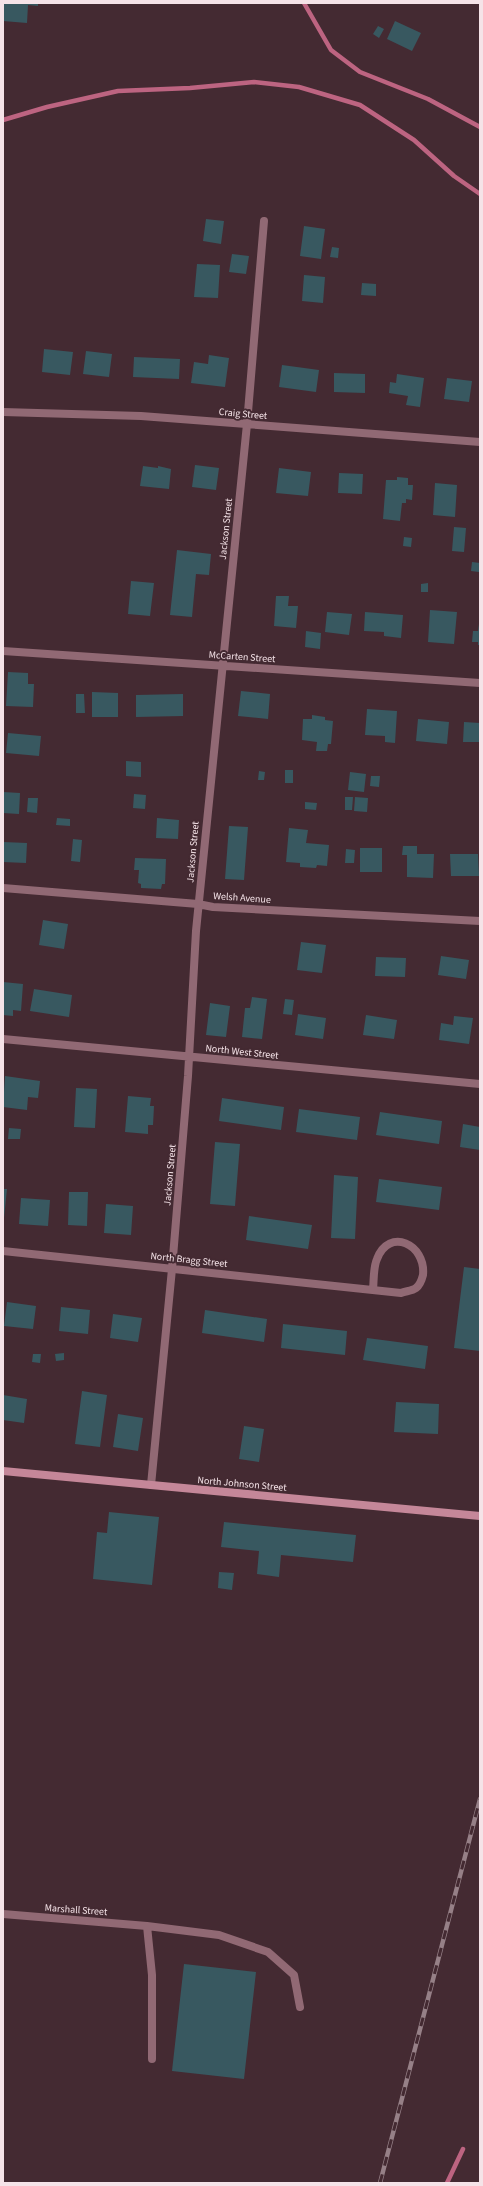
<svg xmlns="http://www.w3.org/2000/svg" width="483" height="2186" viewBox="0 0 483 2186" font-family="'Source Sans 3',sans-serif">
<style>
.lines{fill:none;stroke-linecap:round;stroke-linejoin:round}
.stream{stroke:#bd6481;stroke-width:4.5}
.building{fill:#385860}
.service{stroke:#916974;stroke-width:8}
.minor{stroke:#916974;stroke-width:8}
.secondary{stroke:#c58799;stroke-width:8}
.rail-casing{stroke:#968087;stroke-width:4.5}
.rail{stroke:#442a32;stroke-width:3;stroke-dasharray:9;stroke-linecap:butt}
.labels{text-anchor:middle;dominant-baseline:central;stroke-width:4;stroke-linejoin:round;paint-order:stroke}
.street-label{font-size:10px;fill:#f5e3e8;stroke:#442a32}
</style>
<rect width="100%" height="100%" fill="#442a32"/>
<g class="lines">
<path class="stream" d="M304,3l27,47 29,22 68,27 52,28
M3,120l44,-13 71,-16 72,-3 64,-6 45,5 61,18 54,35 40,36 26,18
M447,2183l16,-34"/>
</g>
<path class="building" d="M3,3h35v3l-10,-1 -1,18 -24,-2z
M395,21l26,12 -9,18 -25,-12z
M378,26l6,3 -5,9 -6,-4z
M206,219l18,2 -3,23 -18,-3z
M304,226l21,3 -4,30 -21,-3z
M332,247l7,1 -1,10 -8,-1z
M232,254l17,2 -3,18 -17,-2z
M197,264l23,1 -2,33 -24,-1z
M304,275l21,2 -2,26 -21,-2z
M362,283l14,1v12l-15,-1z
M44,349l29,3 -3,23 -28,-3z
M86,351l26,3 -3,23 -26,-3z
M209,355l20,3 -4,29 -34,-4 3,-21 14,2z
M134,357l46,2 -1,20 -46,-2z
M282,365l37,5 -3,22 -37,-5z
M334,373l31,1v19l-31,-1z
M397,374l27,4 -4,29 -14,-2 2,-9 -19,-3 1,-11 6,1z
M447,378l25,3 -3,21 -25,-3z
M195,465l24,3 -3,22 -24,-3z
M143,466l15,2v-2l13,3 -2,20 -29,-3z
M279,468l32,4 -3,24 -32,-3z
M339,473l24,1 -1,20 -24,-1z
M397,477l11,1v7h5l-1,15 -6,-1v4h-4l-2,18 -17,-2 3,-39h11z
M435,483l22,2 -2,32 -22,-2z
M454,527l12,1 -2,24 -12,-1z
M404,537l8,1 -1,9 -8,-1z
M177,550l34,4 -2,21 -13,-1 -4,43 -22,-2z
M472,562l8,1 -1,9 -8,-1z
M131,581l23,2 -4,33 -22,-2z
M428,583v9h-7v-8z
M276,596h13l-1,10h10l-2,22 -22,-2z
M430,610l27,2 -3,32 -26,-2z
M327,612l25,2 -3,21 -24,-3z
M365,612l38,3 -2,23 -17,-2v-4l-20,-1z
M479,624h1v21h-2v-3h-6l1,-11h5z
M306,631l15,2 -1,16 -15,-2z
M8,672l20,1v11h6l-1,23 -27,-1z
M241,691l29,3 -2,25 -30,-3z
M92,692l26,1v24h-26z
M76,694h8l1,19h-9z
M183,694v22l-47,1v-22z
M367,709l30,2 -2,32 -10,-1v-6l-20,-1z
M312,715l13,2v3l8,1 -2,23h-3l-1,7h-11l1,-9 -15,-2 1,-21h9z
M418,719l31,3 -2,22 -31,-3z
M464,722l16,1v19h-17z
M8,733l33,3 -2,20 -33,-3z
M126,761l15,1v15l-15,-1z
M285,770h8v13h-8z
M259,771l6,1 -1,8h-6z
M350,772l16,2 -2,18 -16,-2z
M371,776h9l-1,11 -9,-1z
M3,792l17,1 -1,21 -16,-1z
M134,794l12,1 -1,14 -12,-1z
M345,797h8l-1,13h-7z
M355,797l13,1 -1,14 -13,-1z
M28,798h10l-1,15 -10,-1z
M305,802l12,1 -1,7 -11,-1z
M57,818l13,1v7l-14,-1z
M157,818l22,2 -1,19 -22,-1z
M229,826l19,1 -4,53 -19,-1z
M289,828l19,2 -2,13 23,2 -2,21 -10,-1 -1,3 -16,-1v-4l-14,-1z
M73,839l9,1 -2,22 -9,-1z
M3,842l24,1 -1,20 -23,-1z
M403,846h14v8h17l-1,24 -26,-1v-22h-5z
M360,848h22v24h-22z
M346,849l9,1 -1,13h-9z
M450,854h28l1,22h-28z
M135,858l31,1 -1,25h-3l-1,5 -20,-1v-4l-3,-1 1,-13h-5z
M43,920l25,4 -4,25 -25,-4z
M301,942l25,3 -4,28 -25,-3z
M441,956l28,4 -3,19 -28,-4z
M376,957l30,1 -1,19 -30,-1z
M3,982l20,2 -2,27 -8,-1v6l-10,-1z
M34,989l38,6 -3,22 -39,-6z
M252,997l15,2 -5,40 -20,-2 3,-29h5z
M285,999l9,1 -2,15 -9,-1z
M210,1003l20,3 -4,31 -20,-2z
M298,1014l28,4 -3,21 -28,-4z
M366,1015l31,5 -3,19 -31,-4z
M454,1016l19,2 -4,26 -30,-4 2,-17 12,2z
M5,1076l35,5 -2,17 -10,-1 -1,13 -24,-3z
M76,1088l21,1 -2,39 -21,-1z
M128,1096l23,2 -1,8h4l-1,19h-5v9l-23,-2z
M222,1098l62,9 -3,23 -62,-9z
M299,1109l61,8 -3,23 -61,-8z
M380,1112l62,9 -3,23 -63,-9z
M463,1124l17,3v23l-20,-3z
M9,1128l12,1 -1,10h-12z
M215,1142l25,2 -5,62 -25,-2z
M334,1175l24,2 -3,62 -24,-1z
M379,1179l63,8 -3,23 -63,-8z
M3,1189h4l-3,29h-1z
M69,1192h19l-1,34 -19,-1z
M21,1198l29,2 -2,26 -29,-2z
M106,1204l27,2 -2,29 -27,-2z
M249,1216l63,9 -4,24 -62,-9z
M464,1267l16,2v82l-26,-3z
M7,1302l29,4 -3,23 -29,-3z
M61,1307l29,3 -2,24 -29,-3z
M205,1310l62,9 -3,23 -62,-9z
M113,1314l29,4 -4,24 -28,-4z
M283,1324l64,7 -2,24 -64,-7z
M367,1338l61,8 -3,23 -62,-9z
M64,1353v7l-8,1 -1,-7z
M33,1354h8l-1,9 -8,-1z
M82,1391l25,4 -7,52 -25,-3z
M3,1395l24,4 -3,24 -21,-3z
M396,1402l43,2 -1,30 -44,-2z
M118,1414l25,4 -5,33 -25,-4z
M244,1426l20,3 -5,33 -20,-3z
M109,1512l50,5 -7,68 -59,-6 4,-47 10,1z
M224,1522l132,13 -3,27 -72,-7 -2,22 -22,-3 2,-23 -38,-4z
M219,1572l15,1 -2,17 -14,-2z
M184,1964l72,8 -12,107 -72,-8z"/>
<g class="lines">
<path class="service" d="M3,1914l144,12 72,9 49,17 26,23 6,32
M147,1926l5,49v84"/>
<path class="minor" d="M3,412l138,4 339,26
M3,651l477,32
M3,888l195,16 15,3 267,14
M3,1039l477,45
M3,1251l398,42c5,-2 11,-2 15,-5 4,-3 6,-9 7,-13 3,-31 -34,-48 -46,-16 -4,9 -3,21 -4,31
M151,1485l21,-216 16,-193 8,-145 51,-507 17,-203"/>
<path class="secondary" d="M3,1471l477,45"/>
<defs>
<path id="rail" d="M380,2183l100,-384"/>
</defs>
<use href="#rail" class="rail-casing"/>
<use href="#rail" class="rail"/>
</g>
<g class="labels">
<g class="street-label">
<text transform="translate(243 414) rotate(5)">Craig Street</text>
<text transform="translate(226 529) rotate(-84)">Jackson Street</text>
<text transform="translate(242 657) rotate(4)">McCarten Street</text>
<text transform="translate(193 852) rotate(-85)">Jackson Street</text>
<text transform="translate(242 898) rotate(4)">Welsh Avenue</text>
<text transform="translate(242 1052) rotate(6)">North West Street</text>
<text transform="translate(170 1175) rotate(-85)">Jackson Street</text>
<text transform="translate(189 1260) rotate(6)">North Bragg Street</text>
<text transform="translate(242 1484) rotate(5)">North Johnson Street</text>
<text transform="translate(76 1910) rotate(4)">Marshall Street</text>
</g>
</g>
<rect width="483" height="2186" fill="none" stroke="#f5e3e8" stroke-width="8"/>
</svg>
